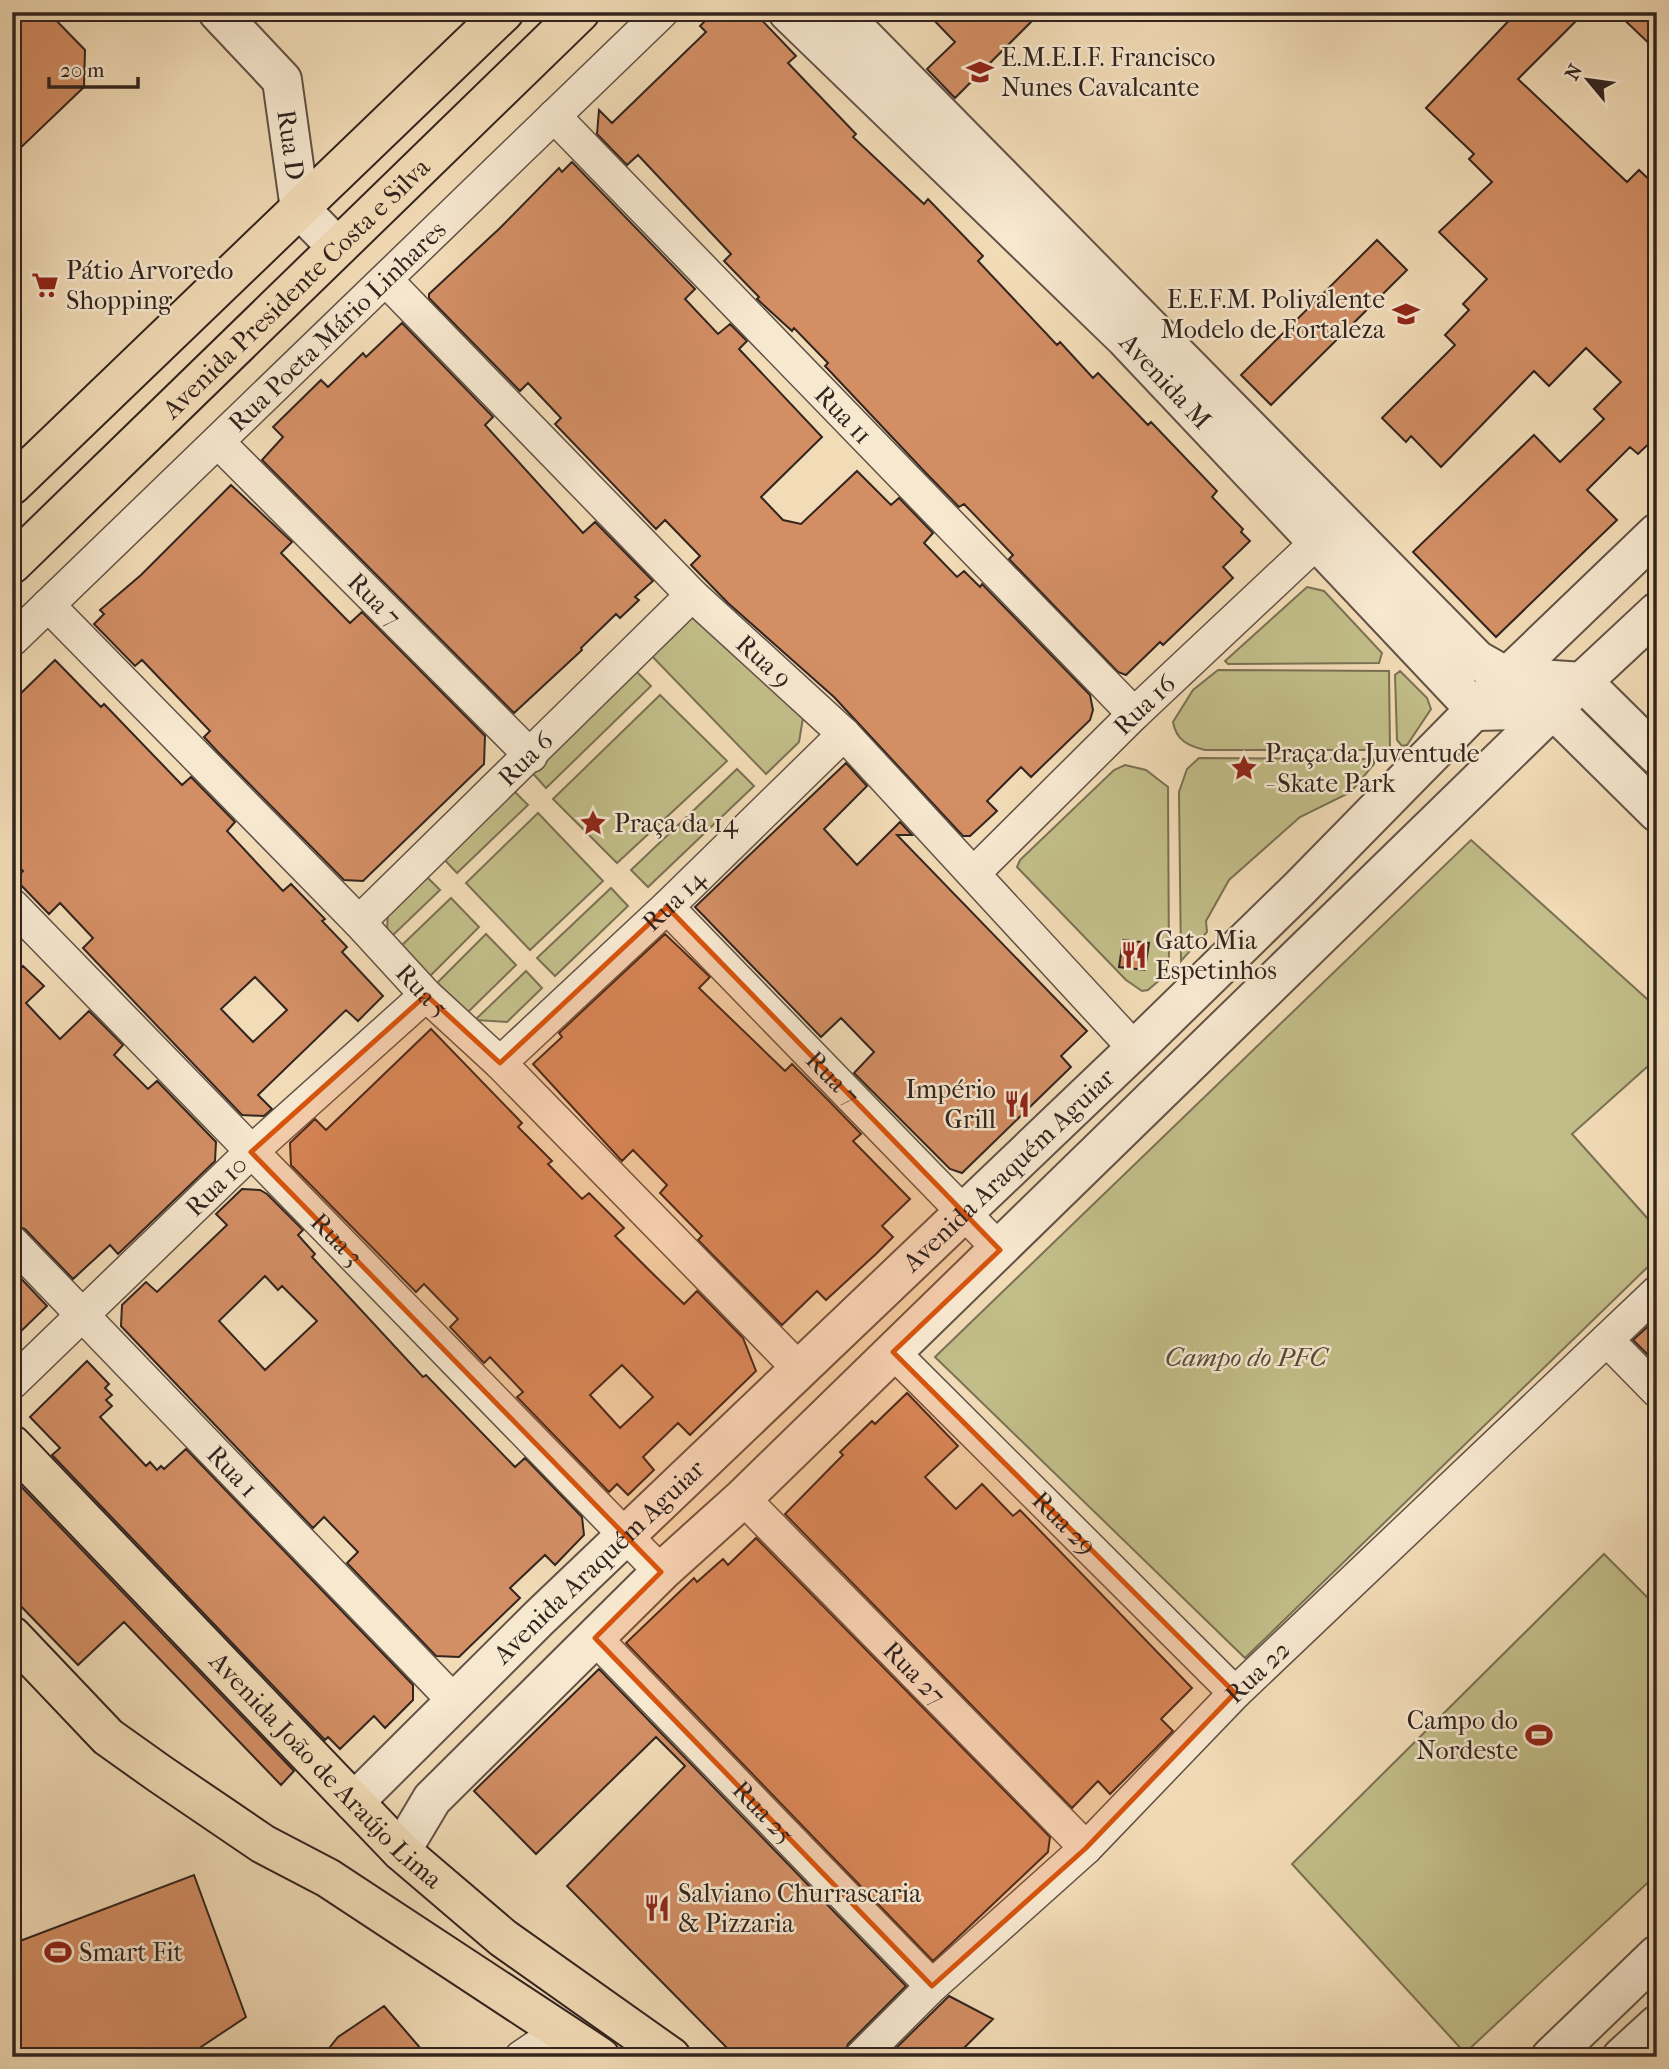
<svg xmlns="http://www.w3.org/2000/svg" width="1669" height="2069" viewBox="0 0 1669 2069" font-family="'IM FELL French Canon',serif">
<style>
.green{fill:#c2be89;stroke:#7a7154;stroke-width:2}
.building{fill:#d38e64;stroke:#32241f;stroke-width:2;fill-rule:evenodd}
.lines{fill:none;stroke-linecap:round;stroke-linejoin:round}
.minor-casing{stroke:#625245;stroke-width:35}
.tertiary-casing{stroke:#625245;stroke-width:42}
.primary-casing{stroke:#32241f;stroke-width:42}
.minor{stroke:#f7e8d0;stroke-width:32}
.tertiary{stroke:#f7e8d0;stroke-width:38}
.primary{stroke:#f2dcb7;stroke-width:38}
.marked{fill:#d6540e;fill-opacity:0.2;stroke:#d6540e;stroke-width:5;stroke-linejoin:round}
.labels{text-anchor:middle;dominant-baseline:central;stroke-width:5;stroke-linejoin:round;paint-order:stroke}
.poi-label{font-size:26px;fill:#32241f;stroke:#f7e8d0;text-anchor:start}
.street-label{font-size:26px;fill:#32241f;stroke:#f7e8d0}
.park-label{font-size:26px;font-style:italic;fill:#564a3a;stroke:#f7e8d0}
</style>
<rect width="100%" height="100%" fill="#f2dcb7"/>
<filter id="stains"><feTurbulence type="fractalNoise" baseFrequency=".00286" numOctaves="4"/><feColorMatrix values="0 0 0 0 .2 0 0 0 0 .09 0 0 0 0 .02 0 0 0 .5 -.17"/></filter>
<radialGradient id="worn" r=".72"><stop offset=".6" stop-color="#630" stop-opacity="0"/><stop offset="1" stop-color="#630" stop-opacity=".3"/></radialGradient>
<path class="green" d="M1307,587l17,4 58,62 -3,10 -151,1 -3,-3z
M705,614l99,98 -5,30 -33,32 -119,-123 37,-36z
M632,667l19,19 -105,102 -18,-20z
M1218,670l171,1 1,79h-185c-17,-4 -29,-10 -32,-28l20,-32z
M1400,671l27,27 4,11 -24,36 -5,1 -5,-6 -2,-65z
M660,695l67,66 -110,102 -64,-64z
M1199,758l175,1v5l-23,28 -51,25 -71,63 -23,41 1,11 -26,29 -2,-169 8,-23z
M1125,765l21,5 22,17 1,185 -21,18 -6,1 -16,-11 -109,-113 3,-7 94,-90z
M737,769l17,17 -106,101 -17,-17z
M509,786l19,19 -71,68 -18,-19z
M538,813l65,68 -73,69 -64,-67z
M1471,840l186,168v50l-85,76 85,95v29l-412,400 -310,-301z
M422,872l18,18 -49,47 -4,-3 1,-29z
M611,888l17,18 -73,70 -18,-18z
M451,898l28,29 -49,49 -30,-29z
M486,934l30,31 -49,48 -30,-30z
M526,971l16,17 -35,34 -32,-2z
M1604,1554l53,53v267l-192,179 -173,-189z"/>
<path class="building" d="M12,12h36l37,38 -1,37 -72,69z
M714,12h40l42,44 -8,7 68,71 -3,3 71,67 4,-5 55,57 -5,5 79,84 3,-3 33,36 5,-5 50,52 3,-3 66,69 -5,6 31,32 -2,3 9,9 -27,26 10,11 -70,67 -3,-3 -34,33 -8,-3 -109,-113 4,-4 -49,-51 -5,3 -34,-35 -100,-106 3,-3 -34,-35 -2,3 -35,-32 2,-2 -35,-36 7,-7 -93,-99 -11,10 -30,-31 2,-24 13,13 94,-91 -6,-6z
M926,12h115l-86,86 -28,-29 28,-27z
M1517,12h68l-67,67 109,103 12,-12 18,17v249l-19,18 -8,-7 -43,43 30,30 -121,117 -83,-85 121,-117 26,27 44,-43 -10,-10 27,-27 -35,-34 -37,38 -15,-15 -93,96 -30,-31 -5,6 -24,-24 73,-73 -10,-10 24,-25 -6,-6 24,-25 -48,-47 53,-50 -23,-23 5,-5 -48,-46z
M1616,12h41v39z
M572,162l123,127 -10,10 33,35 12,-10 17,17 -8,8 83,88 -61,60 22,23 18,4 56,-53 34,34 8,-7 34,35 -9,10 33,34 7,-6 16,16 2,-3 108,111 3,15 -3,10 -59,57 -10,-10 -34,34 10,10 -27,25h-7l-129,-139 -106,-94 -37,-38 9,-9 -35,-36 -9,9 -101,-105 6,-6 -33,-35 -8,8 -91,-93v-4l71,-66 59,-60 3,4z
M1377,240l30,30 -136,135 -30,-30z
M402,323l91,94 -8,8 98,108 12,-11 58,59 -18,16 4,3 -19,18 -4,-4 -35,34 1,2 -68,63 -252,-253 21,-23 -10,-10 48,-47 7,7 35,-34 3,4z
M231,485l61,57 -11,11 69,70 12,-11 123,124 -1,28 -121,117 -19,-1 -126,-128 -14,-15 6,-6 -68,-71 -7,6 -41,-42 10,-10 -4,-4 41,-35z
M55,660l46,47 3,-3 78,81 9,-8 44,45 -8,9 56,60 8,-7 34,35 -3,2 25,26 -5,5 41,44 -25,25 -12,-11 -88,85 14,14 -8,7 -22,-1 -159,-167 10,-10 -33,-35 -11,11 -34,-35 8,-8 -11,-11v-158zM255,977l32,33 -34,32 -32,-33z
M846,763l21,23 -43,43 33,36 43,-43 12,13h-15l190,196 -26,25 10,11 -109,106 -12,-4 -96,-96 20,-21 -33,-34 -20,19 -126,-130z
M665,934l45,43 -11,11 86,83 7,-7 35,35 34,35 -8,7 57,58 -28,27 11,11 -17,17 -50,46 -9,-9 -35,34 -84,-85 4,-4 -42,-43 7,-8 -34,-35 -11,11 -89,-97 29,-27 -3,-4z
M1123,940l26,3 -4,27 -26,-3z
M23,966l21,20 -18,17 34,36 29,-28 34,34 -9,10 34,34 9,-8 59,61 -1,19 -26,25 -71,68 -8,-9 -37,34 -48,-50 -13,-5v-244z
M431,1029l91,94 -4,4 34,34 -4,3 34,35 7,-6 35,35 -9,8 34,34 35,34 13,-13 46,47 13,33 -66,64 -12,-12 -35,34 11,13 -26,25 -11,-11 -8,8 -92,-95 6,-5 -33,-35 -6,6 -34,-36 8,-8 -34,-35 -8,8 -125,-127 -1,-22 25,-24 11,11zM622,1365l31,32 -33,31 -30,-33z
M242,1189l18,1 7,4 36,36 -5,5 17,19 -3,3 111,120 3,-2 89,92 10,-9 57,59 2,18 -29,30 -10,-10 -35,33 10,10 -61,59 -23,-1 -89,-93 11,-11 -34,-35 -11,11 -192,-202 1,-21 24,-23 11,10 70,-67 -11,-11zM265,1276l13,14 4,-4 35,35 -52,49 -46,-49z
M12,1269l35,37 -35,34z
M1657,1318v46l-24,-24z
M87,1361l22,23 -4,4 7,7 -6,5 6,6 -12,11 46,49 4,-4 7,8 4,-4 3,3 22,-20 227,236v15l-28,28 -11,-12 -34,33 -12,-12 -3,3 -273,-285 8,-7 -30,-31z
M907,1393l51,53 -33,31 31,32 26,-25 31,32 7,-6 172,178 -31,31 12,12 -63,63 -12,-13 -26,27 -287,-294 58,-59 -3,-3 32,-31 3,3z
M12,1477l282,294 -13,14 -157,-163 -46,43 -66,-68z
M756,1538l294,299 -2,15 -115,109 -307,-318 68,-65 3,4 26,-23 5,6z
M599,1669l307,317 -58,58 -5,13h-107l-169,-171 118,-120 -29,-29 -120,117 -62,-63z
M194,1875l52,142 -60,40h-162l-12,-29v-84z
M949,1996l44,23 -38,38h-68z
M384,2006l44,51h-106l16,-20z"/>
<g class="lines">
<defs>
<g id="minor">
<path id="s1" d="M554,116l580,598"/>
<path id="s2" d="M386,280l306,315 152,139 291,315"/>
<path id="s3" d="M218,442l313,314"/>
<path id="s4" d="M48,605l311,317 67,73 74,68 300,307"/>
<path id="s5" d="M12,640l650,-628"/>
<path id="s6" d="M975,872l159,-158 183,-172"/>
<path id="s7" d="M12,905l649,667"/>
<path id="s8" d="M667,907l333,343"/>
<path id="s9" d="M359,922l333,-327"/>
<path id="s10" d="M500,1063l167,-156 177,-173"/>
<path id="s11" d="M12,1242l443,460"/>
<path d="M1607,1340l50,51"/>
<path id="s12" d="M893,1352l342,341"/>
<path id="s13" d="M12,1383l239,-231 175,-157"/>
<path id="s14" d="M743,1498l343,350"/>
<path id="s15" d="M595,1638l337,348"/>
<path d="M521,2057l40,-27"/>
<path id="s16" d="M861,2057l71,-71 154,-138 149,-155 422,-401"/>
</g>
<g id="tertiary">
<path id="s17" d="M218,12l64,68 18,129 37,38"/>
<path id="s18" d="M788,12l337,326 352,373 76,-2 104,103"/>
<path d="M839,12l638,648 30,17 76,5 74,73"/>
<path id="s19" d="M354,1802l185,-184 596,-569 164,-160 208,-212 150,-144"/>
<path d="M401,1851l31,-52 229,-227 82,-74 810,-789 104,-97"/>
<path d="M1551,2057l106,-102"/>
<path d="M1622,2057l35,-32"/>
</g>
<g id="primary">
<path d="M12,485l492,-473"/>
<path id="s20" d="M12,564l568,-552"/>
<path id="s21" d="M12,1445l389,406 102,87 168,119"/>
<path d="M12,1636l96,101 52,37 103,70 65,34 272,179"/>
</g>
</defs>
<use href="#minor" class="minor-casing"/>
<use href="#tertiary" class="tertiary-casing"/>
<use href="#primary" class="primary-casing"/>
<use href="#minor" class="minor"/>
<use href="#tertiary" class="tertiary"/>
<use href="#primary" class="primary"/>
</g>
<path class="marked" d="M667,907l333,343 -107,102 342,341 -149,155 -154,138 -337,-348 66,-66 -410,-420 175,-157 74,68z"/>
<defs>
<symbol id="school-bare" viewBox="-9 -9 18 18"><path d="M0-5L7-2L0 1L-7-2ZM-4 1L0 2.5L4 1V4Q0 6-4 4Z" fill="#8f2418" stroke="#f7e8d0" stroke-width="2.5" paint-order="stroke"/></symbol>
<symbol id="supermarket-bare" viewBox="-9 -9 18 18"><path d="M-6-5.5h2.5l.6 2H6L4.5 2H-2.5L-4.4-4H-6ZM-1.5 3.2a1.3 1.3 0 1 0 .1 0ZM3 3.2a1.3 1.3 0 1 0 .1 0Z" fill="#8f2418" stroke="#f7e8d0" stroke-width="2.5" paint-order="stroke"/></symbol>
<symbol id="sight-bare" viewBox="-9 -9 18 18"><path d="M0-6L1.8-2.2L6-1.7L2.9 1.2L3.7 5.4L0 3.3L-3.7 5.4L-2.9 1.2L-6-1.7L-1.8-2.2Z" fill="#8f2418" stroke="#f7e8d0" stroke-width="2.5" paint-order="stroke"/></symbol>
<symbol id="restaurant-bare" viewBox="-9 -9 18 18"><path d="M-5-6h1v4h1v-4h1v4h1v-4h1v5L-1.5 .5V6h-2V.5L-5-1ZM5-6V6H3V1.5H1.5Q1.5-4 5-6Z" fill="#8f2418" stroke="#f7e8d0" stroke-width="2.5" paint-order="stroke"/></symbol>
<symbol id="stadium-bare" viewBox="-9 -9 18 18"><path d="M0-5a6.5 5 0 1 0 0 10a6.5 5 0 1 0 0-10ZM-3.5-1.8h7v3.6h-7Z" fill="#8f2418" stroke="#f7e8d0" stroke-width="2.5" paint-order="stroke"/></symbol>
</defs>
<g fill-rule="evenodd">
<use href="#school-bare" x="961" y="53" width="38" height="38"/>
<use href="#supermarket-bare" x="26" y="266" width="38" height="38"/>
<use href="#school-bare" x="1387" y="295" width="38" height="38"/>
<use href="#sight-bare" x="1225" y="749" width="38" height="38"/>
<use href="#sight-bare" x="574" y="804" width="38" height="38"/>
<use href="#restaurant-bare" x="1115" y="936" width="38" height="38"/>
<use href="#restaurant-bare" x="998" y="1085" width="38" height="38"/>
<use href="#stadium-bare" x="1520" y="1716" width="38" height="38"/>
<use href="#restaurant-bare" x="638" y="1889" width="38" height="38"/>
<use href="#stadium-bare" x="39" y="1933" width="38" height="38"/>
</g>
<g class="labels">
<g class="poi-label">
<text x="1001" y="57">E.M.E.I.F. Francisco<tspan x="1001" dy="30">Nunes Cavalcante</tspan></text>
<text x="66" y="270">Pátio Arvoredo<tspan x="66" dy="30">Shopping</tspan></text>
<text x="1385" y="299" text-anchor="end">E.E.F.M. Polivalente<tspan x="1385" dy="30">Modelo de Fortaleza</tspan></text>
<text x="1265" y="753">Praça da Juventude<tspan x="1265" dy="30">- Skate Park</tspan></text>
<text x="614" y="823">Praça da 14</text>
<text x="1155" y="940">Gato Mia<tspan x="1155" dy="30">Espetinhos</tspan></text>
<text x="996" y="1089" text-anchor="end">Império<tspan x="996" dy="30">Grill</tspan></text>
<text x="1518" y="1720" text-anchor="end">Campo do<tspan x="1518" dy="30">Nordeste</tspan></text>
<text x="678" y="1893">Salviano Churrascaria<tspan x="678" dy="30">&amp; Pizzaria</tspan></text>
<text x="79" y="1952">Smart Fit</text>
</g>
<g class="street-label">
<text stroke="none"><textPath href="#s17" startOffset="159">Rua D</textPath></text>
<text stroke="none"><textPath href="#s20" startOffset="396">Avenida Presidente Costa e Silva</textPath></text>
<text stroke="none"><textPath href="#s5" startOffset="452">Rua Poeta Mário Linhares</textPath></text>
<text stroke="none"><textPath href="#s18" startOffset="528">Avenida M</textPath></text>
<text stroke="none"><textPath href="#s1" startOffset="416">Rua 11</textPath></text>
<text stroke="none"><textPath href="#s3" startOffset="222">Rua 7</textPath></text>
<text stroke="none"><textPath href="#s2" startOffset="537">Rua 9</textPath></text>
<text stroke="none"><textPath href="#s6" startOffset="238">Rua 16</textPath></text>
<text stroke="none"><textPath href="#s9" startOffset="233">Rua 6</textPath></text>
<text stroke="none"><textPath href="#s10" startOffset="238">Rua 14</textPath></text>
<text stroke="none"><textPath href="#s4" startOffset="537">Rua 5</textPath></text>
<text stroke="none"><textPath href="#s8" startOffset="238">Rua 7</textPath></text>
<text stroke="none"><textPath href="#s19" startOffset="910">Avenida Araquém Aguiar</textPath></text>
<text stroke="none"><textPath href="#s13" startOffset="284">Rua 10</textPath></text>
<text stroke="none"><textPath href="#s7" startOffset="466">Rua 3</textPath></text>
<text stroke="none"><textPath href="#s11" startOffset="318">Rua 1</textPath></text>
<text stroke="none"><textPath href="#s12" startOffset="242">Rua 29</textPath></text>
<text stroke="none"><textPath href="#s19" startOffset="343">Avenida Araquém Aguiar</textPath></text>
<text stroke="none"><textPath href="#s14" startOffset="245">Rua 27</textPath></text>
<text stroke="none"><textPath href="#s16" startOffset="553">Rua 22</textPath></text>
<text stroke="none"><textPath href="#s21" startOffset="452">Avenida João de Araújo Lima</textPath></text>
<text stroke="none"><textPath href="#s15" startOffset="242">Rua 25</textPath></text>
</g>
<g class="park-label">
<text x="1246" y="1357">Campo do PFC</text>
</g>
</g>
<rect width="1669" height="2069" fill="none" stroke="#f2dcb7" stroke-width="42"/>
<rect x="14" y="14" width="1641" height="2041" fill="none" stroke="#32241f" stroke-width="3.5"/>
<rect x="21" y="21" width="1627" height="2027" fill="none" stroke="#32241f" stroke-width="2"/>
<g transform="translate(1588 80) rotate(299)" stroke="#f7e8d0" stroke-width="5" paint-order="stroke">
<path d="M0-5L12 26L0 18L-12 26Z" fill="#32241f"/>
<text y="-10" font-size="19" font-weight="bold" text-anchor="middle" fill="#32241f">N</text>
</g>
<path d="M49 77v10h89v-10" fill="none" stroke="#32241f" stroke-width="3.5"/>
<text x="60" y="77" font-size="21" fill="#32241f" stroke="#f7e8d0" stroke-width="5" paint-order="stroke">20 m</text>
<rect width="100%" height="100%" filter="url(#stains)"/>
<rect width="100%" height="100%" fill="url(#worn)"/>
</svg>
